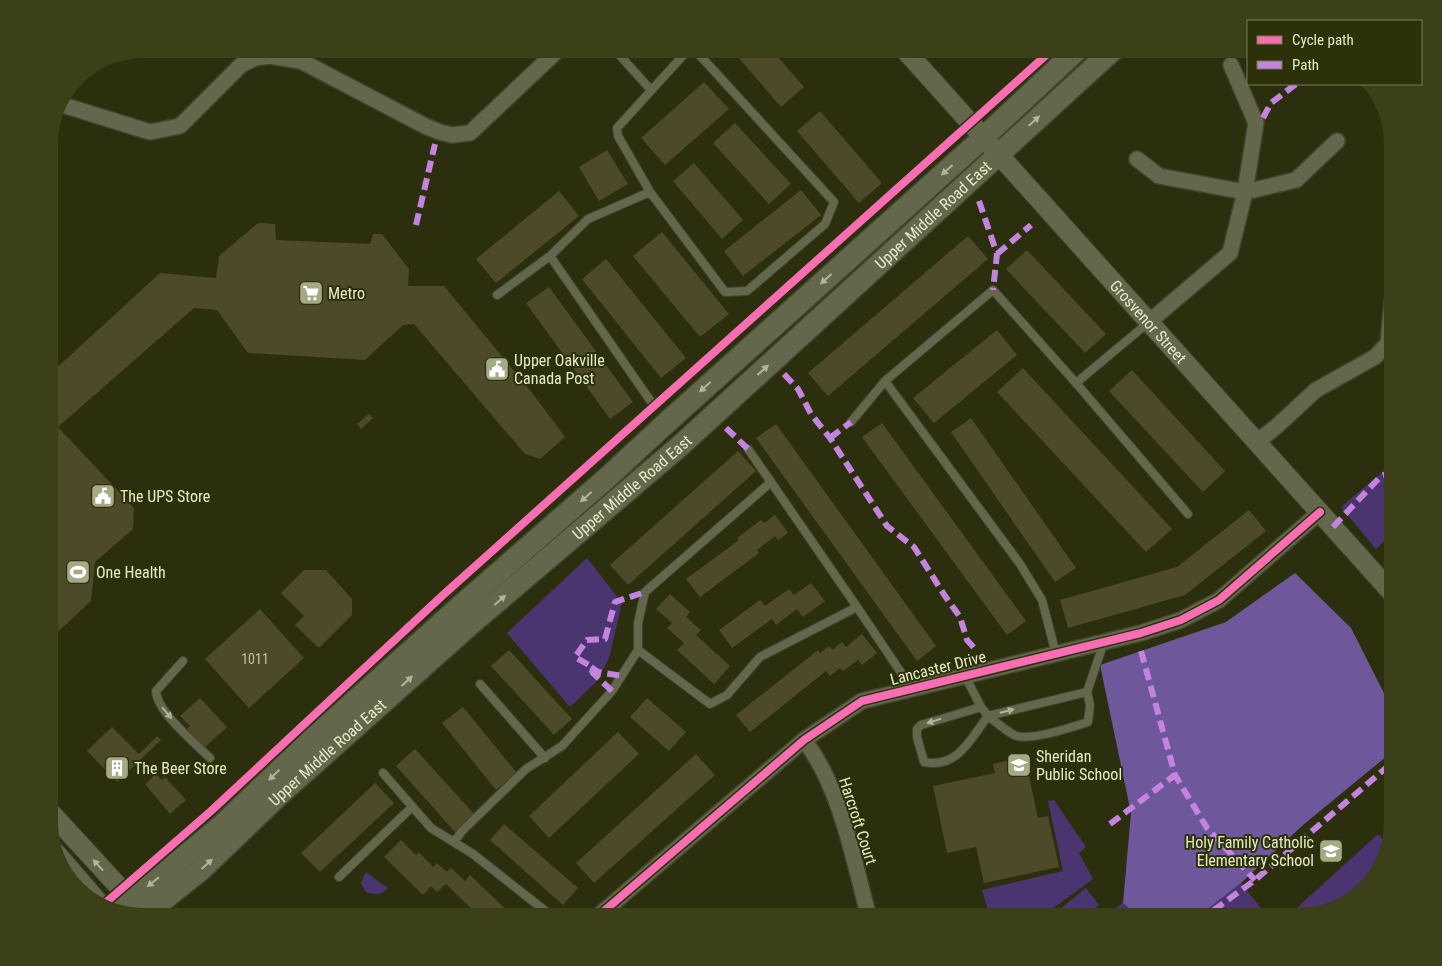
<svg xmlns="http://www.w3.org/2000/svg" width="1442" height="966" viewBox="0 0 1442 966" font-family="'Roboto Condensed',sans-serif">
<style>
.green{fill:#4b3570}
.forest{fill:#6e579b}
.building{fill:#4c4a29}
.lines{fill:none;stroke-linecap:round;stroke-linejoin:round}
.service-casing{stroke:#43462e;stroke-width:10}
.minor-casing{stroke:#43462e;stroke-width:18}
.tertiary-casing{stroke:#43462e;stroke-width:21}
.secondary-casing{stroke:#43462e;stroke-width:24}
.service{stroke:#63684d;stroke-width:8}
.minor{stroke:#63684d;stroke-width:15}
.tertiary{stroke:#63684d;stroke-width:19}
.secondary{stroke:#63684d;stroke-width:21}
.quiet{stroke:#c483df;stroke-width:6;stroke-dasharray:12 6;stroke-linecap:butt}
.cycleway-casing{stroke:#2c310a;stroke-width:11}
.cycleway{stroke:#f96db3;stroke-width:8}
.oneway{fill:#b1b796}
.labels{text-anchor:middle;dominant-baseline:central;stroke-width:4;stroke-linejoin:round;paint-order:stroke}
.number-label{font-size:14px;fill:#bfc4a0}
.street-label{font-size:16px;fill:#e5ecc7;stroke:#2c310a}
.poi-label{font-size:16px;fill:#e5ecc7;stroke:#2c310a;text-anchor:start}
</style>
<rect width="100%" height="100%" fill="#2c2f0e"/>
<path class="green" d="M1393,463v70l-17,16 -35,-42z
M587,558l35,45 -13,55 -11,22 -28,27 -63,-74z
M1054,800l32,47 -7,6 14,26 -41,30 -17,8h-45l-8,-27 81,-19 -15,-70z
M1378,834l9,10 -10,32 -36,31 -41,10h-13z
M366,872l22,16c-8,8 -12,7 -22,4l-5,-9z
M1241,883l27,34h-63l-1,-5z
M1086,888l13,17 -16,12h-18l-6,-7z
M1123,903l15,14h-37z"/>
<path class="forest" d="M1295,573l56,55 39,77 3,1v45l-90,74 -62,58 -37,29 1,5h-67l-15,-14 8,-90 -31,-148 126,-43z"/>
<path class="building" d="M652,49h19l-4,7z
M731,49h40l33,38 -23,20z
M704,82l25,27 -64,56 -24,-27z
M820,111l62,72 -23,20 -62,-72z
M735,123l56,61 -22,20 -56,-61z
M607,150l21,34 -29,17 -20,-34z
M694,163l49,57 -21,19 -49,-58z
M801,190l20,25 -78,61 -19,-25z
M559,191l20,25 -83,67 -20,-24z
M258,223l17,1 1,16 94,4 3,-10h9l27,35 -1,17h36l89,108 32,43 -25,22 -15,-5 -111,-130 -11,1 -38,35 -117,-7 -31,-43 -23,-2 -136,119 76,81 -1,21 -38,33 -4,39 -42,39v-265l111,-102 56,5 3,-22z
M662,232l67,82 -29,23 -67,-81z
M968,236l20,23 -160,137 -20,-23z
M1027,250l79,84 -21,19 -79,-84z
M606,259l80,99 -25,20 -79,-99z
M549,287l84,115 -23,17 -84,-116z
M997,330l20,25 -83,68 -21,-25z
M1023,368l149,161 -26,23 -149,-160z
M1132,370l93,101 -22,21 -94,-101z
M369,414l4,4 -12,11 -4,-5z
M971,418l105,150 -21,14 -104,-150z
M882,423l144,198 -19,14 -145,-198z
M776,424l160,222 -19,15 -161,-223z
M738,451l18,20 -128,114 -18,-20z
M1249,510l17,21 -81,64 -117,33 -8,-28 117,-33z
M775,515l13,18 -10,7 -3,-4 -18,14 2,3 -59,44 -14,-18 53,-39 -2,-2 24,-18 3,3z
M304,570h22l26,29v16l-33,33 -24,-23 9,-9 -23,-23z
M811,583l14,18 -22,16 -6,-8 -21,16 -4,-6 -40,29 -13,-18 41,-30 5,6 24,-17 5,6z
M670,594l20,18 -4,5 15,13 -5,5 34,31 -16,18 -37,-34 7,-7 -17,-15 5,-5 -16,-14z
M260,609l44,49 -55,50 -44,-49z
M862,634l15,19 -15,12 -4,-5 -15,11 -3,-3 -10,8 -4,-5 -76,61 -14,-17 82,-65 2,3 9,-7 3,4 10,-8 4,5z
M509,650l63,69 -18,16 -63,-69z
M200,698l27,29 -24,22 -18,-19 5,-4 -10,-10z
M647,698l39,34 -17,19 -39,-34z
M463,707l54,66 -21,17 -54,-67z
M112,727l27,27 18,-18 4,4 -44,42 -30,-31z
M618,732l21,22 -90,84 -20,-22z
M415,749l60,66 -19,18 -60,-67z
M696,754l19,21 -121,108 -18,-20z
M1025,757l13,61 10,-2 11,51 -75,16 -8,-36 -29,6 -14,-67 62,-13 -2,-9z
M156,774l6,6 3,-3 21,23 -16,14 -25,-30z
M375,783l19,20 -74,69 -19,-19z
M504,824l74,64 -15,17 -73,-65z
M401,840l15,15 3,-3 14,15 4,-4 10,9 4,-4 14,13 5,-6 44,42h-34l-34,-33 -9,8 -6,-6 -8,9 -39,-38z
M222,914l30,2 -1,1h-29z"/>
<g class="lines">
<defs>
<path id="service" d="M614,49l37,41
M689,49l-72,79 1,8 32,56 75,100 22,-1 78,-67 9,-22 -140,-153
M550,256l104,150
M497,295l53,-39 38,-37 62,-27
M1076,383l73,-61
M851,422l34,-41
M748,449l23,33
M857,607l55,82
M1056,654l-14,-54 -22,-36 -135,-183 108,-91 83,93 112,131
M183,661l-27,30c1,21 39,52 54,67
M965,676l16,31 7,9 99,-24 17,-50
M480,684l65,74
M981,707l-60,18 -4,4v8l7,25c34,7 47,-24 64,-46 8,6 17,14 26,19 13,7 59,-8 74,-13l2,-17 -3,-13
M383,773l48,55 42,26 80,63
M454,842l8,-11 64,-62 36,-23 50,-55 26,-41v-27l7,-31 126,-110 86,125 -97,50 -33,38 -17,9 -72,-54
M339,877l73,-70"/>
<path id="minor" d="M63,105l87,27 30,-6 61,-61 14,-7 15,-2 31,5 126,66 13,5 12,3 18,-2 89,-84
M1137,159l22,17 86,16 51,-12 41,-39
M1149,322l81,-69 15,-61 11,-69 -25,-58
M1388,343l5,-50
M1257,442l20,-16 39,-36 59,-33 13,-14 5,-3
M804,740c37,48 49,119 65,177
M597,917l207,-177 58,-39 279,-68 40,-13 38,-20 101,-88"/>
<g id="tertiary">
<path id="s1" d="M904,49l489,545"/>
<path d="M49,813l3,1 90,98"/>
<path d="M56,853l44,51"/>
</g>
<g id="secondary">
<path d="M120,910l102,-85 88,-84 147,-132 151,-132 56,-52 319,-287 95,-89"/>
<path id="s2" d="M142,917l60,-48 77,-74 193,-172 209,-178 433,-396"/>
</g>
</defs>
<use href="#service" class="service-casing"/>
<use href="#minor" class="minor-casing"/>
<use href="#tertiary" class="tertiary-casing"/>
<use href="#secondary" class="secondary-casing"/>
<use href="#service" class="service"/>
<use href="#minor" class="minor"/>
<use href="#tertiary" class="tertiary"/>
<use href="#secondary" class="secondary"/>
<path class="quiet" d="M1263,118l8,-15 25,-19
M979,201l18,53 -4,36
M416,225l19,-81
M997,254l34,-29
M784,374l14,15 13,25 19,24 57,88 27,21 31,49 15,21 7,23 10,11
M726,428l22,21
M830,438l21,-16
M1333,527l48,-51 12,-4
M1141,651l34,124 32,53 48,52
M591,667l7,5 24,4
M612,691l-19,-18 -4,-8 -14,-8 12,-17 18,-1 10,-37 30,-10
M1110,824l65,-49
M1054,911l4,6
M1178,917l36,-7 41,-30 138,-118"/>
<defs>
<path id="cycleway" d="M103,905l108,-94 232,-216 610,-546
M597,917l207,-177 58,-39 279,-68 40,-13 38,-20 101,-88"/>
</defs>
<use href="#cycleway" class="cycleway-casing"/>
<use href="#cycleway" class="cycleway"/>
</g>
<defs><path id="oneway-solid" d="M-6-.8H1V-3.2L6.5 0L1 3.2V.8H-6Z" transform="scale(1.25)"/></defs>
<g class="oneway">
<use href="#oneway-solid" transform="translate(1034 121) rotate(-42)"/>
<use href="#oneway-solid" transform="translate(947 170) rotate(138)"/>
<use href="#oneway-solid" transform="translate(826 279) rotate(138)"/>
<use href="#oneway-solid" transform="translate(763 370) rotate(-42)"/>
<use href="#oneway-solid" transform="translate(705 387) rotate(138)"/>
<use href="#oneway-solid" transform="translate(586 497) rotate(139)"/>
<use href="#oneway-solid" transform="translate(500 600) rotate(-41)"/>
<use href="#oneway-solid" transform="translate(407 681) rotate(-42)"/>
<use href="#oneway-solid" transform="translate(1007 711) rotate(-14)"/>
<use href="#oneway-solid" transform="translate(167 713) rotate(49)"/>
<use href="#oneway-solid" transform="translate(934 721) rotate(163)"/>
<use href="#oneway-solid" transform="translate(274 775) rotate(136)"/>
<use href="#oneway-solid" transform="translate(207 864) rotate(-43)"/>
<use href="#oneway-solid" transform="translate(98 865) rotate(-132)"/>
<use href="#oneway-solid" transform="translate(153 882) rotate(141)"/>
</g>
<defs>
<symbol id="supermarket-square" viewBox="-11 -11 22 22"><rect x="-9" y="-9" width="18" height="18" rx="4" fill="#a4aa86" stroke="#2c310a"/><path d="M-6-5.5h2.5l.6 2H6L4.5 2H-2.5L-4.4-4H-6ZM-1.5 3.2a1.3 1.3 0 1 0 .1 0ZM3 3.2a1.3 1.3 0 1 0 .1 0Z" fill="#fff"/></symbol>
<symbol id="civic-square" viewBox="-11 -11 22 22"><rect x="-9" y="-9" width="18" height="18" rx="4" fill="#a4aa86" stroke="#2c310a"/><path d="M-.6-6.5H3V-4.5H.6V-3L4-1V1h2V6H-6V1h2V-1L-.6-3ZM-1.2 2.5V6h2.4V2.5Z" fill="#fff"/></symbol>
<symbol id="stadium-square" viewBox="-11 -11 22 22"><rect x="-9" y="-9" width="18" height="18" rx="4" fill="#a4aa86" stroke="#2c310a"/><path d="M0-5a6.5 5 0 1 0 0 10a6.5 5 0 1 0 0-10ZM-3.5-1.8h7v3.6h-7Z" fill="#fff"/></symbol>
<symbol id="school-square" viewBox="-11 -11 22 22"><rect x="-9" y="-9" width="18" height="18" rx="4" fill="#a4aa86" stroke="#2c310a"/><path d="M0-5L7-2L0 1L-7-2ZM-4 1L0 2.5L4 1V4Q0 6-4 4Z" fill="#fff"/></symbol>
<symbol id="building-square" viewBox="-11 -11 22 22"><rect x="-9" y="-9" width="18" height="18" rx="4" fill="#a4aa86" stroke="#2c310a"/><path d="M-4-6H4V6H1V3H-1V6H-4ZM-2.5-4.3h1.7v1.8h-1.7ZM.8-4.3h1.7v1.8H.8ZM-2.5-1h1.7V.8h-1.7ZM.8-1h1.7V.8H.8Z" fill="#fff"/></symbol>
</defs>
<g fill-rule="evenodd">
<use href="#supermarket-square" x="297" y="279" width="28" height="28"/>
<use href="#civic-square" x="483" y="355" width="28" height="28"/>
<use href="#civic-square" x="89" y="482" width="28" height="28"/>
<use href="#stadium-square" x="64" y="558" width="28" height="28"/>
<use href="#school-square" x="1005" y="751" width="28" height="28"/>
<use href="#building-square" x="103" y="754" width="28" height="28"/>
<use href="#school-square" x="1317" y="837" width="28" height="28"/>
</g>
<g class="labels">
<g class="number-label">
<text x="255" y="659">1011</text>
</g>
<g class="street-label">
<text stroke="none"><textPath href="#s2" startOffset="1058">Upper Middle Road East</textPath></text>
<text stroke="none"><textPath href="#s1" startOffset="366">Grosvenor Street</textPath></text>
<text stroke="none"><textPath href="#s2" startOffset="652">Upper Middle Road East</textPath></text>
<text transform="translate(938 668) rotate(-14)">Lancaster Drive</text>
<text stroke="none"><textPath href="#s2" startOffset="248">Upper Middle Road East</textPath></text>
<text transform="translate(858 821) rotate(72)">Harcroft Court</text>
</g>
<g class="poi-label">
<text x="328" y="293">Metro</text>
<text x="514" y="360">Upper Oakville<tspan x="514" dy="18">Canada Post</tspan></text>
<text x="120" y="496">The UPS Store</text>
<text x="96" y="572">One Health</text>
<text x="1036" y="756">Sheridan<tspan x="1036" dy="18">Public School</tspan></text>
<text x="134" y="768">The Beer Store</text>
<text x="1314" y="842" text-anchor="end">Holy Family Catholic<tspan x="1314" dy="18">Elementary School</tspan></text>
</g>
</g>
<path d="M0 0H1442V966H0ZM143 58H1299A85 85 0 0 1 1384 143V823A85 85 0 0 1 1299 908H143A85 85 0 0 1 58 823V143A85 85 0 0 1 143 58Z" fill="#3b4019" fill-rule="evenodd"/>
<rect x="1247" y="20" width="175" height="65" fill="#2c310a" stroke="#767c56"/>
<rect x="1257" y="36" width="25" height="8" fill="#f96db3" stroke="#767c56"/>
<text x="1292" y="45" font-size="15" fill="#e5ecc7">Cycle path</text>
<rect x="1257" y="61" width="25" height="8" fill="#c483df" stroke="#767c56"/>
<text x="1292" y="70" font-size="15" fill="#e5ecc7">Path</text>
</svg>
